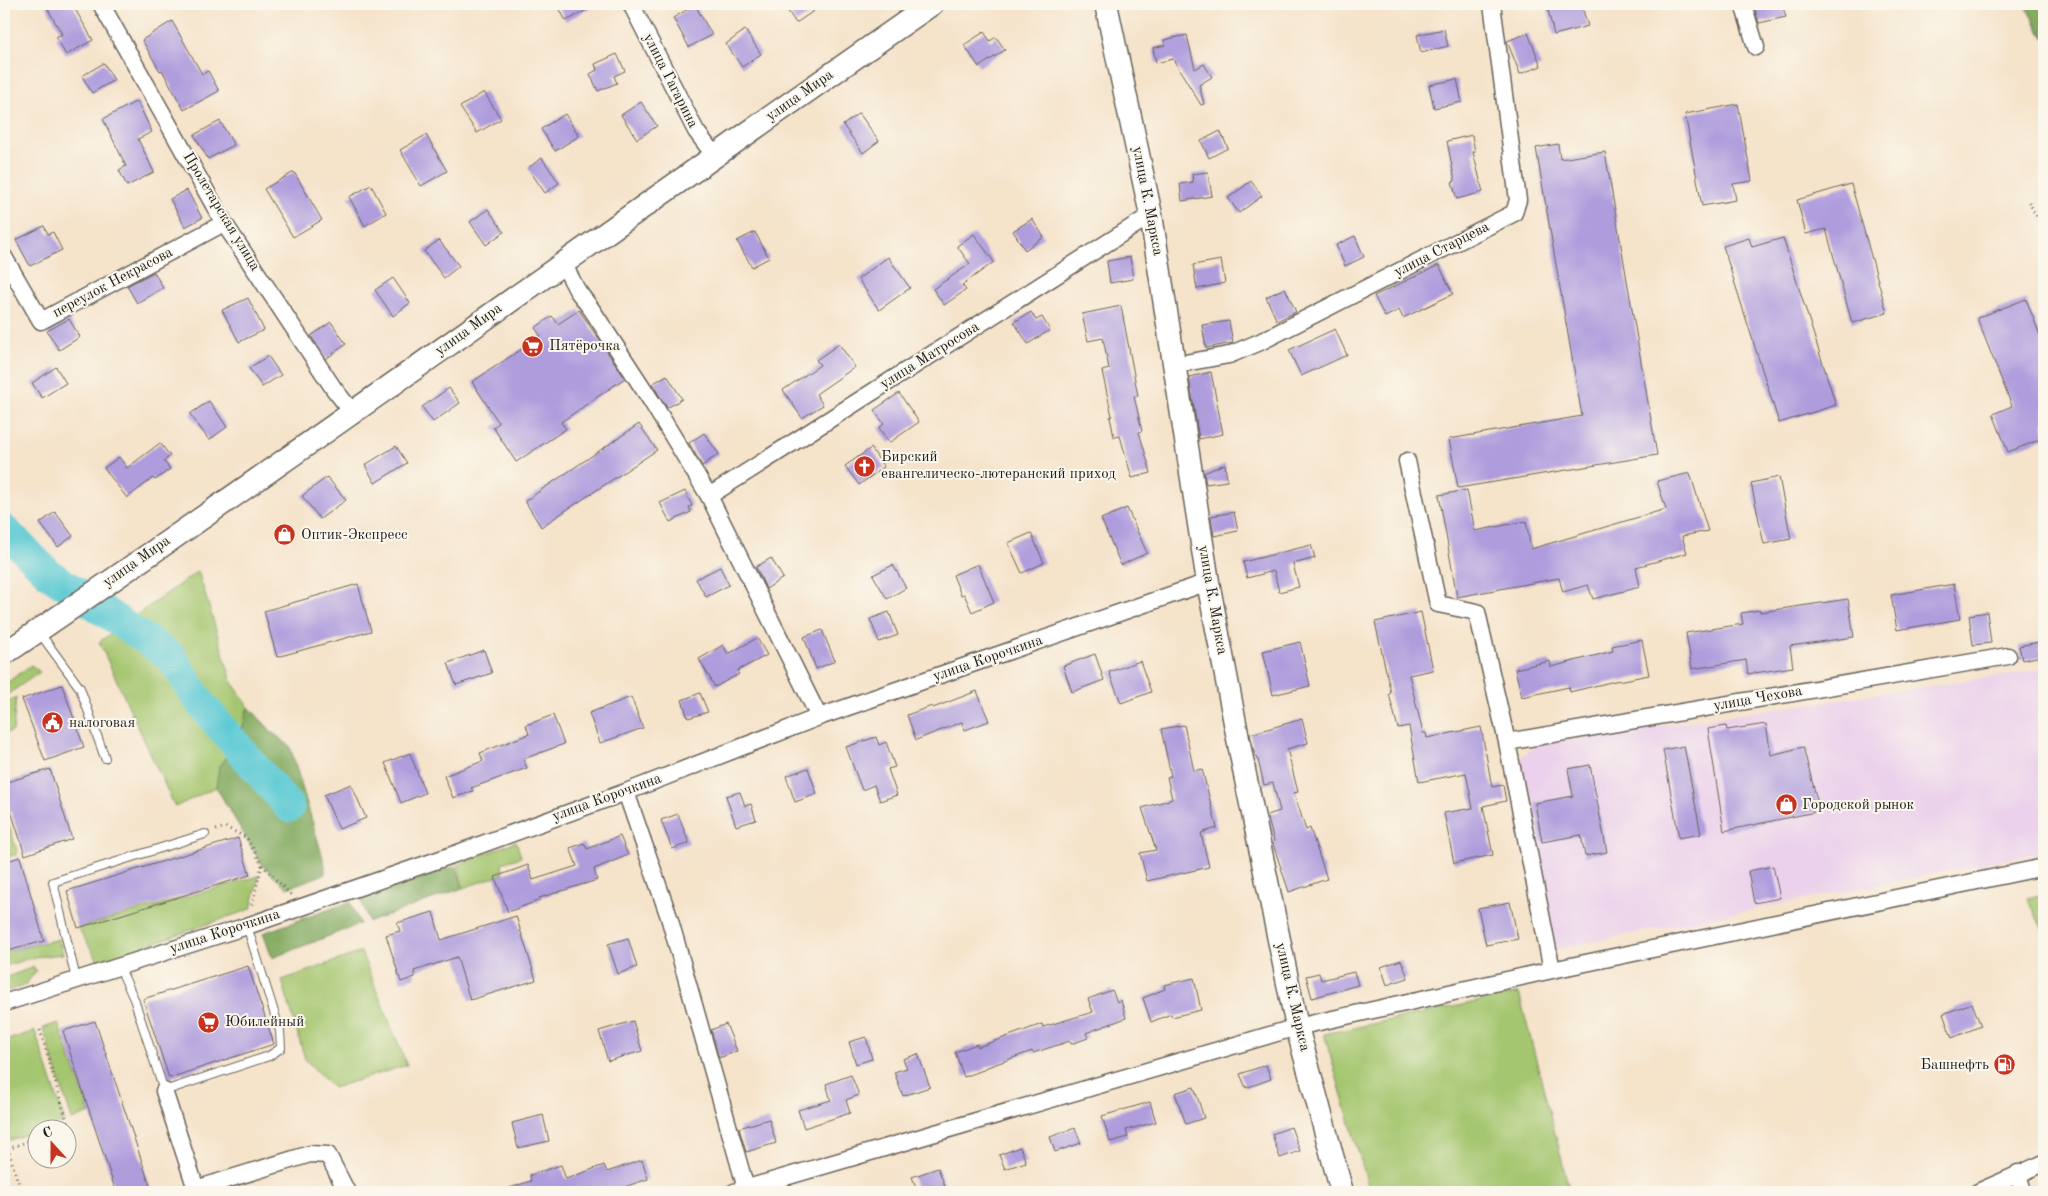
<svg xmlns="http://www.w3.org/2000/svg" width="2048" height="1196" viewBox="0 0 2048 1196" font-family="'Old Standard TT',serif">
<style>
.built{fill:#ebd1eb}
.green{fill:#a5c66f;stroke:#607146}
.forest{fill:#84ab62;stroke:#50643f}
.lines{fill:none;stroke-linecap:round;stroke-linejoin:round}
.river{stroke:#5ecad4;stroke-width:31}
.building{fill:#ae9cdd}
.lane-casing{stroke:#686259;stroke-width:10}
.street-casing{stroke:#686259;stroke-width:19}
.secondary-casing{stroke:#686259;stroke-width:25}
.path{stroke:#686259;stroke-width:3;stroke-dasharray:1 4;stroke-linecap:butt}
.lane{stroke:#fff;stroke-width:8}
.street{stroke:#fff;stroke-width:16}
.secondary{stroke:#fff;stroke-width:22}
.labels{text-anchor:middle;dominant-baseline:central;stroke-width:4;stroke-linejoin:round;paint-order:stroke}
.street-label{font-size:15px;fill:#1c1c1c;stroke:#fbf7ec}
.poi-label{font-size:15px;fill:#1c1c1c;stroke:#fbf7ec;text-anchor:start}
</style>
<rect width="100%" height="100%" fill="#fbf7ec"/>
<filter id="ink" filterUnits="userSpaceOnUse"><feTurbulence type="fractalNoise" baseFrequency=".02" numOctaves="2"/><feDisplacementMap in="SourceGraphic" scale="10" xChannelSelector="R" yChannelSelector="G"/><feConvolveMatrix kernelMatrix="1 2 1 2 8 2 1 2 1" color-interpolation-filters="sRGB"/></filter>
<filter id="wash" filterUnits="userSpaceOnUse"><feTurbulence type="fractalNoise" baseFrequency=".0096" numOctaves="4" result="noise"/><feDisplacementMap in="SourceGraphic" scale="20" xChannelSelector="R" yChannelSelector="G"/><feGaussianBlur stdDeviation="1.12" result="paint"/><feColorMatrix in="noise" values="0 0 0 0 0 0 0 0 0 0 0 0 0 0 0 0 0 1.4 0 .05"/><feComposite in="paint" operator="in"/></filter>
<g filter="url(#wash)">
<rect width="100%" height="100%" fill="#f5e3ca"/>
<path class="built" d="M2044,669v183l-489,97 -35,-191 18,-14z"/>
<path class="green" d="M198,571l34,111 16,24 -8,33 -21,29 -3,19 -41,20 -76,-165z
M31,665l9,7 -36,25v-12z
M16,697l-3,34 -9,3v-28z
M4,811l14,43 -14,4z
M516,841l5,16 -19,6 1,11 -40,14 -5,-23z
M259,876l-8,33 -152,53 -21,-34z
M2044,894v38l-17,-34z
M59,939l4,15 -28,3 -31,9v-14z
M361,952l46,113 -74,23 -28,-29 -23,-79z
M34,967l2,4 -11,14 -21,7v-14z
M1519,993l51,199h-200l-46,-158z
M58,1023l32,90 -18,7 -29,-92z
M35,1031l30,91 -20,6h-7l-1,3 -33,11v-101z"/>
<path class="forest" d="M2024,4h20v34z
M248,706l25,27 17,13 35,119v9l-38,14 -25,-23 -46,-78 3,-19 21,-29z
M456,866l7,22 -94,34 -9,-24z
M350,902l10,22 -88,34 -9,-25z"/>
<g class="lines">
<path class="river" d="M4,530l44,43 123,84 30,47 88,103"/>
</g>
<g id="blocks">
<path class="building" d="M45,4h27l21,36 -27,15 -10,-18 6,-3z
M557,4h41l-32,17z
M783,4h41l-28,19z
M1574,4h7l7,22 -34,9 -6,-25z
M1753,4h29l4,13 -27,6z
M695,5l17,30 -23,12 -16,-29z
M172,21l30,53 6,-3 11,20 -35,19 -22,-40 -2,1 -18,-31z
M1444,29l4,17 -27,7 -4,-18z
M745,30l16,24 -19,13 -16,-23z
M984,32l6,9 6,-4 9,13 -26,17 -15,-22z
M1528,33l13,33 -21,8 -13,-33z
M1187,35l8,34 9,-5 8,13 -13,8 5,19 -3,1 -28,-46 -17,4 -3,-15 12,-3 -1,-5z
M617,54l8,17 -11,5 3,7 -19,8 -8,-17 7,-4 -2,-6z
M104,63l10,17 -22,13 -10,-17z
M1457,79l5,23 -28,6 -5,-23z
M484,92l17,27 -24,14 -17,-26z
M137,101l15,31 -14,7 16,33 -27,14 -8,-16 7,-4 -23,-47z
M641,102l16,24 -20,13 -16,-24z
M1738,104l14,77 -19,3 3,16 -34,6 -17,-92z
M859,113l20,28 -16,12 -20,-28z
M565,114l14,22 -24,15 -14,-22z
M220,121l14,24 -26,14 -14,-24z
M1220,131l8,17 -19,10 -8,-17z
M426,135l21,36 -26,15 -21,-36z
M1472,135l3,17h-2l10,40 -26,7 -5,-17 3,-1 -8,-40z
M1558,144l2,15 45,-7 52,303 -199,33 -9,-49 133,-23 -46,-268z
M542,158l17,25 -14,10 -17,-25z
M294,172l28,48 -29,17 -29,-48z
M1208,172l4,24 -30,5 -2,-17 13,-2 -1,-8z
M1251,181l11,15 -23,17 -11,-15z
M1851,184l36,129 -35,10 -26,-94 -20,5 -9,-34z
M371,185l15,28 -21,13 -16,-29z
M187,190l15,28 -17,9 -15,-28z
M488,209l16,23 -18,13 -16,-23z
M1032,219l12,18 -19,13 -12,-19z
M44,226l4,8 5,-2 9,18 -32,16 -14,-26z
M755,232l14,26 -17,9 -15,-26z
M974,234l20,28 -32,23 4,5 -22,15 -11,-16 37,-25 -13,-18z
M1355,236l9,21 -19,9 -9,-21z
M1749,238l3,9 31,-9 53,167 -57,18 -56,-177z
M439,240l20,26 -15,12 -20,-27z
M888,257l22,31 -31,22 -21,-31z
M1130,257l3,22 -23,4 -3,-22z
M1221,260l4,23 -28,6 -4,-24z
M1439,265l14,29 -50,24 -4,-8 -14,7 -11,-21z
M154,272l9,16 -26,15 -10,-17z
M393,278l17,25 -17,13 -18,-26z
M1285,288l11,24 -19,9 -11,-24z
M248,298l16,32 -25,12 -17,-32z
M2026,299l18,47v92l-36,14 -15,-38 19,-8 -35,-88z
M1121,306l17,90h-4l8,35 -3,1 12,41 -19,5 -12,-42 -6,1 -4,-20 2,-1 -10,-45 7,-2 -6,-31 -15,3 -6,-27z
M579,310l46,68 -64,44 5,7 -50,33 -23,-35 6,-4 -27,-41 69,-46 -6,-8 17,-12 6,8z
M1031,312l5,8 6,-3 8,13 -22,14 -14,-22z
M69,319l11,18 -21,13 -12,-19z
M1229,321l4,22 -27,5 -4,-23z
M331,322l15,22 -20,15 -15,-23z
M1335,329l12,26 -46,21 -12,-26z
M839,344l16,23 -39,27 7,11 -21,13 -19,-28 37,-25 -4,-5z
M268,356l13,19 -19,12 -13,-19z
M56,367l10,16 -24,15 -10,-15z
M1211,372l12,62 -24,5 -10,-62z
M667,375l15,24 -15,9 -15,-24z
M449,388l11,15 -27,19 -11,-15z
M899,393l20,29 -30,21 -10,-15 5,-4 -10,-14z
M209,401l18,26 -18,13 -19,-26z
M639,424l18,26 -116,77 -16,-26z
M704,433l15,21 -17,12 -13,-23z
M160,443l10,13 -6,5 6,8 -15,11 -2,-2 -26,20 -23,-30 15,-11 8,11z
M396,446l11,17 -32,20 -10,-18z
M871,448l13,19 -25,18 -14,-19z
M1225,464l2,17 -21,3 -2,-11z
M1690,473l18,58 -26,5 5,17 -51,14 4,20 -47,12 -5,-14 -25,7 -4,-14 -102,19 -18,-102 28,-5 8,41 51,-10 5,28 135,-40 -9,-28z
M327,477l19,23 -26,19 -18,-23z
M1779,477l12,62 -27,5 -13,-61z
M685,491l7,15 -3,1 2,5 -21,10 -10,-19z
M1127,508l20,45 -26,12 -20,-46z
M55,512l18,24 -15,11 -18,-24z
M1234,512l4,19 -24,5 -3,-20z
M1031,533l13,30 -22,10 -14,-30z
M1311,545l4,13 -22,6 6,23 -20,5 -5,-21 -27,7 -4,-16z
M771,558l12,20 -17,11 -10,-22z
M978,564l16,38 -22,10 -8,-18 -3,1 -8,-20z
M893,565l13,23 -19,11 -14,-24z
M720,567l9,18 -23,12 -10,-18z
M358,584l13,47 -94,26 -13,-46z
M1954,584l6,35 -63,11 -6,-35z
M1848,599l6,38 -64,9 3,21 -45,7 -2,-14 -54,9 -6,-36 57,-9 -2,-11 19,-3v2z
M889,612l9,23 -19,7 -9,-23z
M1421,612l12,58 -24,5 14,58h3l1,5 54,-11 11,60 11,-2 3,16 -23,5 10,49 -39,8 -10,-50 29,-5 -7,-35 -47,9 -10,-56 -11,2 -9,-34 2,-1 -16,-71z
M1987,612l4,31 -18,2 -4,-30z
M822,630l13,31 -19,8 -12,-32z
M757,638l10,17 -30,16 2,3 -24,13 -16,-28 24,-14 5,9z
M1642,640l7,35 -30,6v-1l-49,12 -1,-5 -47,10 -7,-28 35,-8 1,6 62,-16 -1,-5z
M1300,642l10,44 -37,9 -10,-44z
M2039,642l3,14 -20,4 -3,-14z
M484,650l8,23 -36,12 -8,-22z
M1095,654l9,26 -32,12 -9,-26z
M1140,661l11,31 -30,11 -12,-31z
M62,685l22,62 -39,14 -23,-62z
M977,691l12,30 -24,9 -3,-8 -46,18 -9,-25 25,-9 1,2z
M700,693l8,19 -20,6 -6,-18z
M631,697l12,31 -43,15 -11,-30z
M553,715l11,29 -41,15 4,9 -56,20 2,3 -20,7 -9,-22 39,-15 -3,-8 49,-19 -3,-9z
M1302,719l6,24 -21,6 11,43 -4,1 12,37 4,-2 17,51 -38,13 -16,-48 1,-3 -7,-26 13,-4 -7,-28 -9,2 -7,-29h-2l-5,-22z
M1766,724l5,31 32,-8 17,64 -96,20 -16,-102 18,-3 1,4z
M1184,725l10,46 8,-2 15,59 -16,5 8,34 -62,14 -7,-28 16,-3 -14,-42 30,-9 -5,-22 4,-1 -10,-47z
M876,737l3,8 7,-3 9,25 -7,2 9,26 -17,6 -6,-16 -12,5 -16,-43z
M1684,746l17,88 -22,4 -16,-88z
M410,753l15,40 -24,10 -16,-40z
M1590,765l17,87 -22,4 -4,-21 -39,7 -7,-39 38,-7 -5,-27z
M808,768l9,26 -22,8 -9,-26z
M50,769l22,70 -47,16 -21,-66v-6z
M351,784l15,34 -27,11 -15,-34z
M740,792l5,14 6,-2 5,16 -20,6 -10,-30z
M678,814l11,29 -17,6 -11,-29z
M620,836l8,19 -34,14 3,11 -58,18 1,2 -32,12 -13,-35 33,-12 5,15 44,-14 -7,-18 14,-5 3,6z
M238,838l12,37 -172,53 -11,-37z
M20,857l24,84 -40,11v-90z
M1773,866l7,32 -26,5 -6,-32z
M1510,902l8,37 -32,6 -8,-37z
M433,912l8,28 75,-24 20,64 -66,20 -13,-43 -43,14 1,6 -14,5 -15,-47 14,-4 -3,-8z
M628,938l9,29 -19,7 -10,-30z
M1401,960l7,18 -21,7 -6,-18z
M248,966l26,78 -105,34 -26,-79z
M1354,972l4,13 -46,13 -6,-22 13,-3 2,7z
M1194,978l7,32 -29,7 -1,-3 -20,8 -8,-24 22,-9 -1,-4z
M1112,990l5,12 4,-2 5,18 -40,15 2,5 -17,6 -1,-3 -37,12 -1,-2 -47,17 1,1 -22,8 -9,-25 22,-8 1,3 64,-23 1,3 50,-15 -5,-13z
M1972,1003l9,23 -29,12 -9,-24z
M95,1021l57,171h-36l-53,-161z
M633,1021l9,30 -34,10 -9,-30z
M726,1024l11,27 -18,7 -8,-28z
M866,1037l6,22 -16,5 -7,-22z
M918,1054l12,33 -27,9 -9,-24 13,-4 -4,-9z
M1266,1065l5,14 -25,9 -6,-14z
M851,1075l8,20 -13,5 4,13 -46,15 -6,-18 33,-10 -5,-16z
M1194,1087l10,31 -18,6 -11,-31z
M1150,1102l6,20 -30,8 2,7 -18,5 -8,-26z
M543,1115l6,26 -31,7 -6,-25z
M769,1119l7,24 -30,9 -7,-24z
M1291,1127l9,24 -20,7 -8,-24z
M1075,1128l6,15 -26,9 -5,-15z
M1020,1147l6,15 -21,7 -6,-14z
M642,1160l6,19 -39,13h-103v-3l25,-8 -1,-6 31,-10 5,14 38,-14 3,7z
M938,1168l7,18 -16,6h-11l-6,-15z"/>
</g>
</g>
<g filter="url(#ink)">
<use href="#blocks" fill-opacity="0" stroke="#686259" stroke-width="1"/>
<g class="lines">
<defs>
<path id="lane" d="M39,632l41,56 25,70
M119,966l15,33 30,92 105,-35 12,-8 -1,-17 -33,-105
M76,979l-23,-97 152,-48"/>
<path id="street" d="M101,4l123,219 110,166 19,24
M631,4l65,127 18,24
M1743,4l13,43
M4,257l37,64 183,-98
M563,263l14,27 15,20 60,92 57,94 110,221
M1174,365l55,-10 31,-13 254,-129 4,-13 -26,-196
M1407,461l31,143 39,8 30,130
M709,496l442,-281
M626,792l43,125 78,275
M1552,970l-45,-228 501,-86
M4,1003l243,-77 208,-72 171,-62 193,-75 389,-135
M164,1091l33,101
M2018,1173l5,19
M196,1189l114,-35 18,1 19,37
M734,1192l563,-165 255,-57 492,-103
M1978,1192l66,-29"/>
<path id="secondary" d="M1106,4l45,211 57,367 37,193 52,252 45,165
M4,654c313,-212 618,-435 928,-650"/>
</defs>
<use href="#lane" class="lane-casing"/>
<use href="#street" class="street-casing"/>
<use href="#secondary" class="secondary-casing"/>
<path class="path" d="M2029,202l15,28
M216,830l9,-3 22,11 15,27 -11,43
M262,865l29,30
M40,1030l28,95 -9,3
M21,1192l-13,-43 30,-12"/>
<use href="#lane" class="lane"/>
<use href="#street" class="street"/>
<use href="#secondary" class="secondary"/>
</g>
</g>
<defs>
<symbol id="supermarket-disc" viewBox="-11 -11 22 22"><circle r="9.5" fill="#c8321e" stroke="#fbf7ec"/><path d="M-6-5.5h2.5l.6 2H6L4.5 2H-2.5L-4.4-4H-6ZM-1.5 3.2a1.3 1.3 0 1 0 .1 0ZM3 3.2a1.3 1.3 0 1 0 .1 0Z" fill="#fff"/></symbol>
<symbol id="church-disc" viewBox="-11 -11 22 22"><circle r="9.5" fill="#c8321e" stroke="#fbf7ec"/><path d="M-1.2-6h2.4v3.5h3.3v2.4h-3.3V6h-2.4V-.1h-3.3v-2.4h3.3Z" fill="#fff"/></symbol>
<symbol id="shop-disc" viewBox="-11 -11 22 22"><circle r="9.5" fill="#c8321e" stroke="#fbf7ec"/><path d="M-5-2.5h2.3a2.7 3.5 0 0 1 5.4 0H5L5.5 6h-11ZM-1.5-2.5h3a1.5 2.3 0 0 0-3 0Z" fill="#fff"/></symbol>
<symbol id="civic-disc" viewBox="-11 -11 22 22"><circle r="9.5" fill="#c8321e" stroke="#fbf7ec"/><path d="M-.6-6.5H3V-4.5H.6V-3L4-1V1h2V6H-6V1h2V-1L-.6-3ZM-1.2 2.5V6h2.4V2.5Z" fill="#fff"/></symbol>
<symbol id="fuel-disc" viewBox="-11 -11 22 22"><circle r="9.5" fill="#c8321e" stroke="#fbf7ec"/><path d="M-5.5-6h7V0h2V4h1.3V-2.5L3-4.5l.8-.8L6-3V5H2.5V1h-1V6h-7ZM-4.2-4.7v3.2H.2V-4.7Z" fill="#fff"/></symbol>
</defs>
<g fill-rule="evenodd">
<use href="#supermarket-disc" x="520" y="334" width="25" height="25"/>
<use href="#church-disc" x="852" y="454" width="25" height="25"/>
<use href="#shop-disc" x="272" y="522" width="25" height="25"/>
<use href="#civic-disc" x="40" y="710" width="25" height="25"/>
<use href="#shop-disc" x="1774" y="792" width="25" height="25"/>
<use href="#supermarket-disc" x="196" y="1010" width="25" height="25"/>
<use href="#fuel-disc" x="1992" y="1052" width="25" height="25"/>
</g>
<g class="labels">
<g class="street-label">
<text transform="translate(670 81) rotate(63)">улица Гагарина</text>
<text transform="translate(800 96) rotate(-35)">улица Мира</text>
<text transform="translate(1147 201) rotate(79)">улица К. Маркса</text>
<text transform="translate(221 212) rotate(59)">Пролетарская улица</text>
<text transform="translate(1442 250) rotate(-27)">улица Старцева</text>
<text transform="translate(113 283) rotate(-28)">переулок Некрасова</text>
<text transform="translate(469 330) rotate(-36)">улица Мира</text>
<text transform="translate(930 356) rotate(-32)">улица Матросова</text>
<text transform="translate(137 562) rotate(-35)">улица Мира</text>
<text transform="translate(1212 600) rotate(80)">улица К. Маркса</text>
<text transform="translate(988 659) rotate(-19)">улица Корочкина</text>
<text transform="translate(1758 699) rotate(-10)">улица Чехова</text>
<text transform="translate(607 798) rotate(-20)">улица Корочкина</text>
<text transform="translate(225 932) rotate(-18)">улица Корочкина</text>
<text transform="translate(1292 997) rotate(77)">улица К. Маркса</text>
</g>
<g class="poi-label">
<text x="549" y="346">Пятёрочка</text>
<text x="881" y="457">Бирский<tspan x="881" dy="17">евангелическо-лютеранский приход</tspan></text>
<text x="301" y="535">Оптик-Экспресс</text>
<text x="69" y="723">налоговая</text>
<text x="1802" y="805">Городской рынок</text>
<text x="225" y="1022">Юбилейный</text>
<text x="1989" y="1065" text-anchor="end">Башнефть</text>
</g>
</g>
<rect width="2048" height="1196" fill="none" stroke="#fbf7ec" stroke-width="20"/>
<g transform="translate(52 1144) rotate(339)"><circle r="24" fill="#fbf7ec" stroke="#a29f99"/>
<path d="M0-4L9 19L0 12L-9 19Z" fill="#c8321e"/>
<text y="-8" font-size="14" font-weight="bold" text-anchor="middle" fill="#1c1c1c">С</text>
</g>
</svg>
